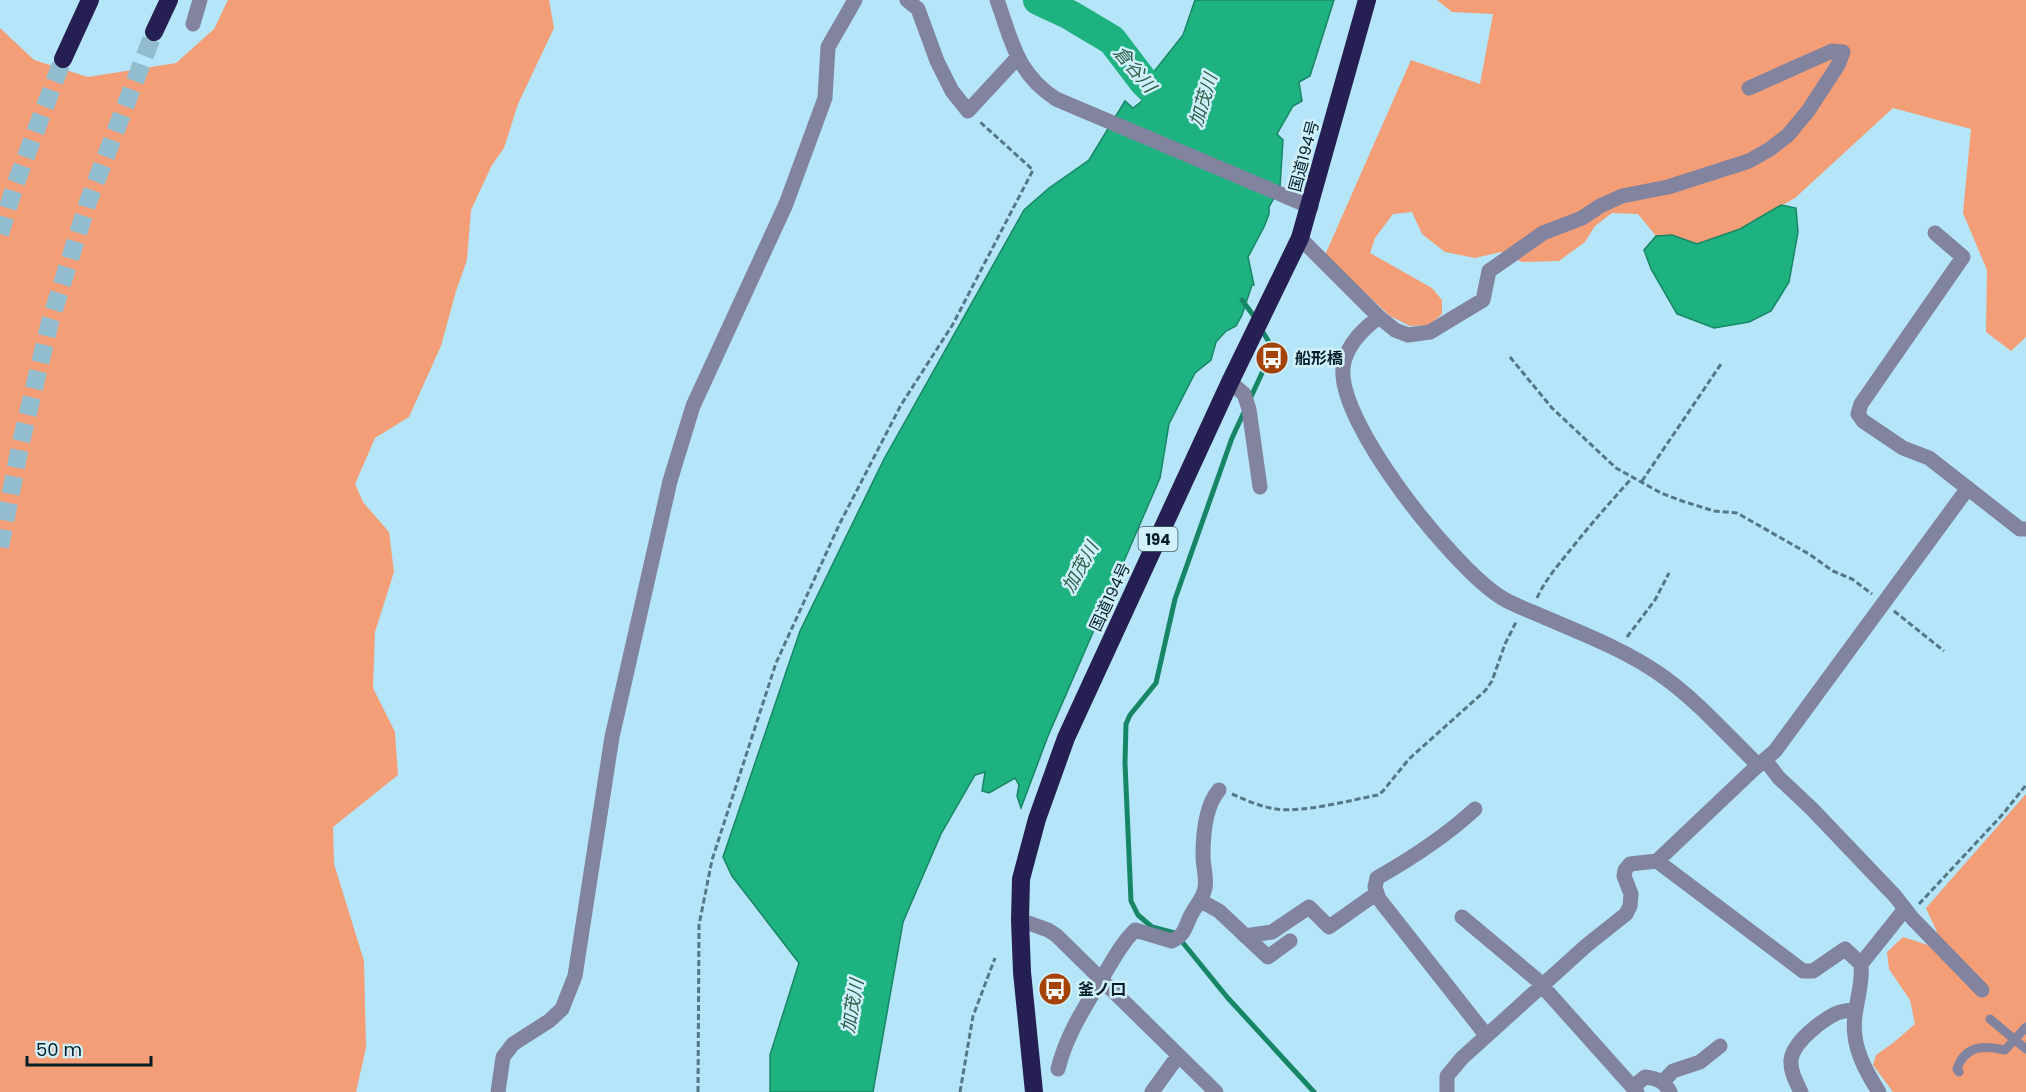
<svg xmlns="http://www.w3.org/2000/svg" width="2026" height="1092" viewBox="0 0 2026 1092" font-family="Poppins,'Noto Sans JP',sans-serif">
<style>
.green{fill:#f49e78}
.water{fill:#1fb281;stroke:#178666;stroke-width:1.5}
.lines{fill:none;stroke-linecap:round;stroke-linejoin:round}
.stream{stroke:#178666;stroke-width:5}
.river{stroke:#1fb281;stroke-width:30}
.highway-tunnel{stroke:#91bdce;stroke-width:18;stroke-dasharray:18 9;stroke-linecap:butt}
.path{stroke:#547886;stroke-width:3;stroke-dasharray:6 3;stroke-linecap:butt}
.lane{stroke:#82839f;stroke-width:9}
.street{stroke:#82839f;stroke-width:15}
.highway{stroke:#251f54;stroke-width:18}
.labels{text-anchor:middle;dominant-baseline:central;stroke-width:5;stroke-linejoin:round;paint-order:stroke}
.shield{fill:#d0f0fc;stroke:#405d67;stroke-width:1.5}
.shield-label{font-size:15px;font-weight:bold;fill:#031e27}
.street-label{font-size:16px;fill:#031e27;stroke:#d0f0fc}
.poi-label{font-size:16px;font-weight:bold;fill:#031e27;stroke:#d0f0fc;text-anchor:start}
.water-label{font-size:18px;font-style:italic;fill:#2b5f49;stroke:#d0f0fc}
</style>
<rect width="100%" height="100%" fill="#b5e5f8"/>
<path class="green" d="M228,0h321l5,28 -36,76 -14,44 -12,17 -21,45 -4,50 -11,31 -15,55 -32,71 -34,21 -20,46 8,18 26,30 5,40 -19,60 -2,56 22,44 3,43 -65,52 1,37 30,97 2,87 -10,44h-356v-1064l34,32 54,17 88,-14 38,-34z
M1437,0h589v337l-15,14 -25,-19 1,-62 -24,-57 8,-84 -78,-21 -98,90 -55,31 -43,15 -25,-9 -16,1 -18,-22 -26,-1 -17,13 -10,16 -26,19 -37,1 -21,-10 -26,6 -30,-6 -23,-18 -10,-22 -19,2 -18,24 -5,15 62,35 10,12v14l-13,11 -19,1 -20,-10 -65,-61 86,-195 69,24 13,-70 -41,-2z
M2026,794v298h-133l-20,-27 3,-10 17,-12 22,-19 -5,-24 -21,-31 -2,-17 16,-15 25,8 9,-13 -11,-24z"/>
<path class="water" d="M1195,0h139l-24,76 -11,6 3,19 -9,5 -16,28 6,6 -3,47 -11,20v7l-5,13 -16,30 6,28h-2l-10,30 -6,11 -10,5 -10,11 -5,18 -16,13 -26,51 -9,54 -112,258 -27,72 -4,-12 2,-11 -4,-7 -26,15 -7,-2 3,-19 -10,3 -34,59 -38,88 -30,170h-103v-37l29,-92 -67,-87 -9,-19 77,-226 84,-172 140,-249 25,-22 40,-28 36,-59 8,7 26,-20 -7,-14 31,-39z
M1781,205l15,3 2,24 -9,50 -18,29 -22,11 -35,6 -37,-14 -26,-45 -7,-19 12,-14 16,-1 25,9 43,-15z"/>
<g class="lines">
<path class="stream" d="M1242,300l14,19
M1250,399l23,-50 -13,-22
M1245,410l-13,28 -57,161 -19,84 -26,32 -4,9 -1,39 6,138 7,14 14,12 23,6 52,64 87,95"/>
<path class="river" d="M1038,0l32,15 42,25 32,42 39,39"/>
<path class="highway-tunnel" d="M0,234l15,-49 48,-126
M0,547l21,-105 29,-120 38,-120 66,-170"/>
<path class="path" d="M1510,357l42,51 64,60 45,25 21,8 32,10 23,2 72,41 24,17 19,8 20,15
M1642,481l79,-117
M1537,598c8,-18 22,-34 34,-49 20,-25 40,-48 61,-71
M1894,611l50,40
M1627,637l28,-37 14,-27
M1232,794c14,6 29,13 44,15 27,4 75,-9 102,-14l5,-4 26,-32 76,-68 7,-10 13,-37 12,-24
M1919,904l84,-90 23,-29
M698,1092l1,-167 13,-65 64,-197 64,-140 61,-118 52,-81 80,-154 -54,-49
M960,1092l13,-76 22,-58"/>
<path class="lane" d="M1990,1019l36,30
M1959,1072l-2,-3c8,-24 27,-24 48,-19l21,-23"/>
<path class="street" d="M907,0l11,9 19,52 15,30 16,20 50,-54
M997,0c15,41 19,73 59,99l255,108
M193,24l7,-24
M1935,233l28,24 -102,147 -3,10 5,7 40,27 26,10 91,71h6
M1300,238l79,79 16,13 13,5 22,-3 53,-32 6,-29 54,-38 39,-15 18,-12 22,-10 46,-9 81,-26 21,-12 18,-14 20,-24 30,-46 5,-13 -11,-1 -83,37
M1379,317c-16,12 -34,30 -36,51 -5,56 109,197 156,228 13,9 30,14 45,21 39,17 79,32 114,56 37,25 68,61 100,92
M1230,382l14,12 5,15 11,78
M1765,760l14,18 33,31 83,87 18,23 69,71
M1475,809c-29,27 -63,49 -98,69l-2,9 4,12 107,136
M1657,861l146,110h10l32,-22 16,15
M1201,901l18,10 49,46 22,-16
M1462,917l74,62 101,113
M1020,920l28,10 8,5 160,157
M1245,936l27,-4 37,-25 20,20 48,-34
M1058,1069c8,-33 25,-59 43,-89 11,-18 19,-35 34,-50l37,11c13,-7 12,-11 18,-24 5,-11 13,-18 15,-29 2,-10 -2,-22 -2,-32 0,-22 2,-50 16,-66
M1663,1082l10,-11 27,-9 20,-16
M1633,1087l12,-10c12,1 20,5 25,15
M498,1092l5,-35 10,-13 36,-23 13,-12 13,-33 37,-239 58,-256 23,-75 93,-202 39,-106 3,-51 27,-47
M1152,1092l26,-36
M1447,1092v-16l15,-18 125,-113 39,-31 4,-8 1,-12 -7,-18 1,-6 5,-6 27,-3 97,-92 21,-18 193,-263
M1801,1092c-5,-10 -11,-21 -10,-32 2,-18 31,-40 46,-47 6,-2 13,-3 19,-4
M1879,1092c-15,-23 -28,-48 -24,-76 2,-18 8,-34 6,-52l44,-55"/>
<path class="highway" d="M154,32l15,-32
M63,59l27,-59
M1034,1092l-12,-120 -2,-52 1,-41 16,-60 29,-81 164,-356 70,-144 67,-238"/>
</g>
<defs>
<symbol id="bus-disc" viewBox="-11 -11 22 22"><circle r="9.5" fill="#a44204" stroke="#d0f0fc"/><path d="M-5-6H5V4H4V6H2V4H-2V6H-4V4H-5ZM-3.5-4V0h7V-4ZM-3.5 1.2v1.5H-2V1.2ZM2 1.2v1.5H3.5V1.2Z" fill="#fff"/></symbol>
</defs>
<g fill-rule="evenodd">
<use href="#bus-disc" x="1253" y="339" width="38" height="38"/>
<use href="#bus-disc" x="1036" y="970" width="38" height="38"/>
</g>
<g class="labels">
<rect class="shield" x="1138.5" y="527" width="39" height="24" rx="4.5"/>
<g class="shield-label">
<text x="1158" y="539">194</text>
</g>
<g class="street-label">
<text transform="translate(1304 156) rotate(-75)">国道194号</text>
<text transform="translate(1110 597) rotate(-65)">国道194号</text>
</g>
<g class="poi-label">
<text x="1295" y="358">船形橋</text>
<text x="1078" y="989">釜ノ口</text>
</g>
<g class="water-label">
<text transform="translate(1135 69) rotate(50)">倉谷川</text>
<text transform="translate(1203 100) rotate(-73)">加茂川</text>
<text transform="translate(1080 567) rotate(-61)">加茂川</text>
<text transform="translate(852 1006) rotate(-80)">加茂川</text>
</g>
</g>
<path d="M27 1056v9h124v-9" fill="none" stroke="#031e27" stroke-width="3"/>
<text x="36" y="1056" font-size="18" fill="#031e27" stroke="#d0f0fc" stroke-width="4.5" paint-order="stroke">50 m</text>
</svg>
